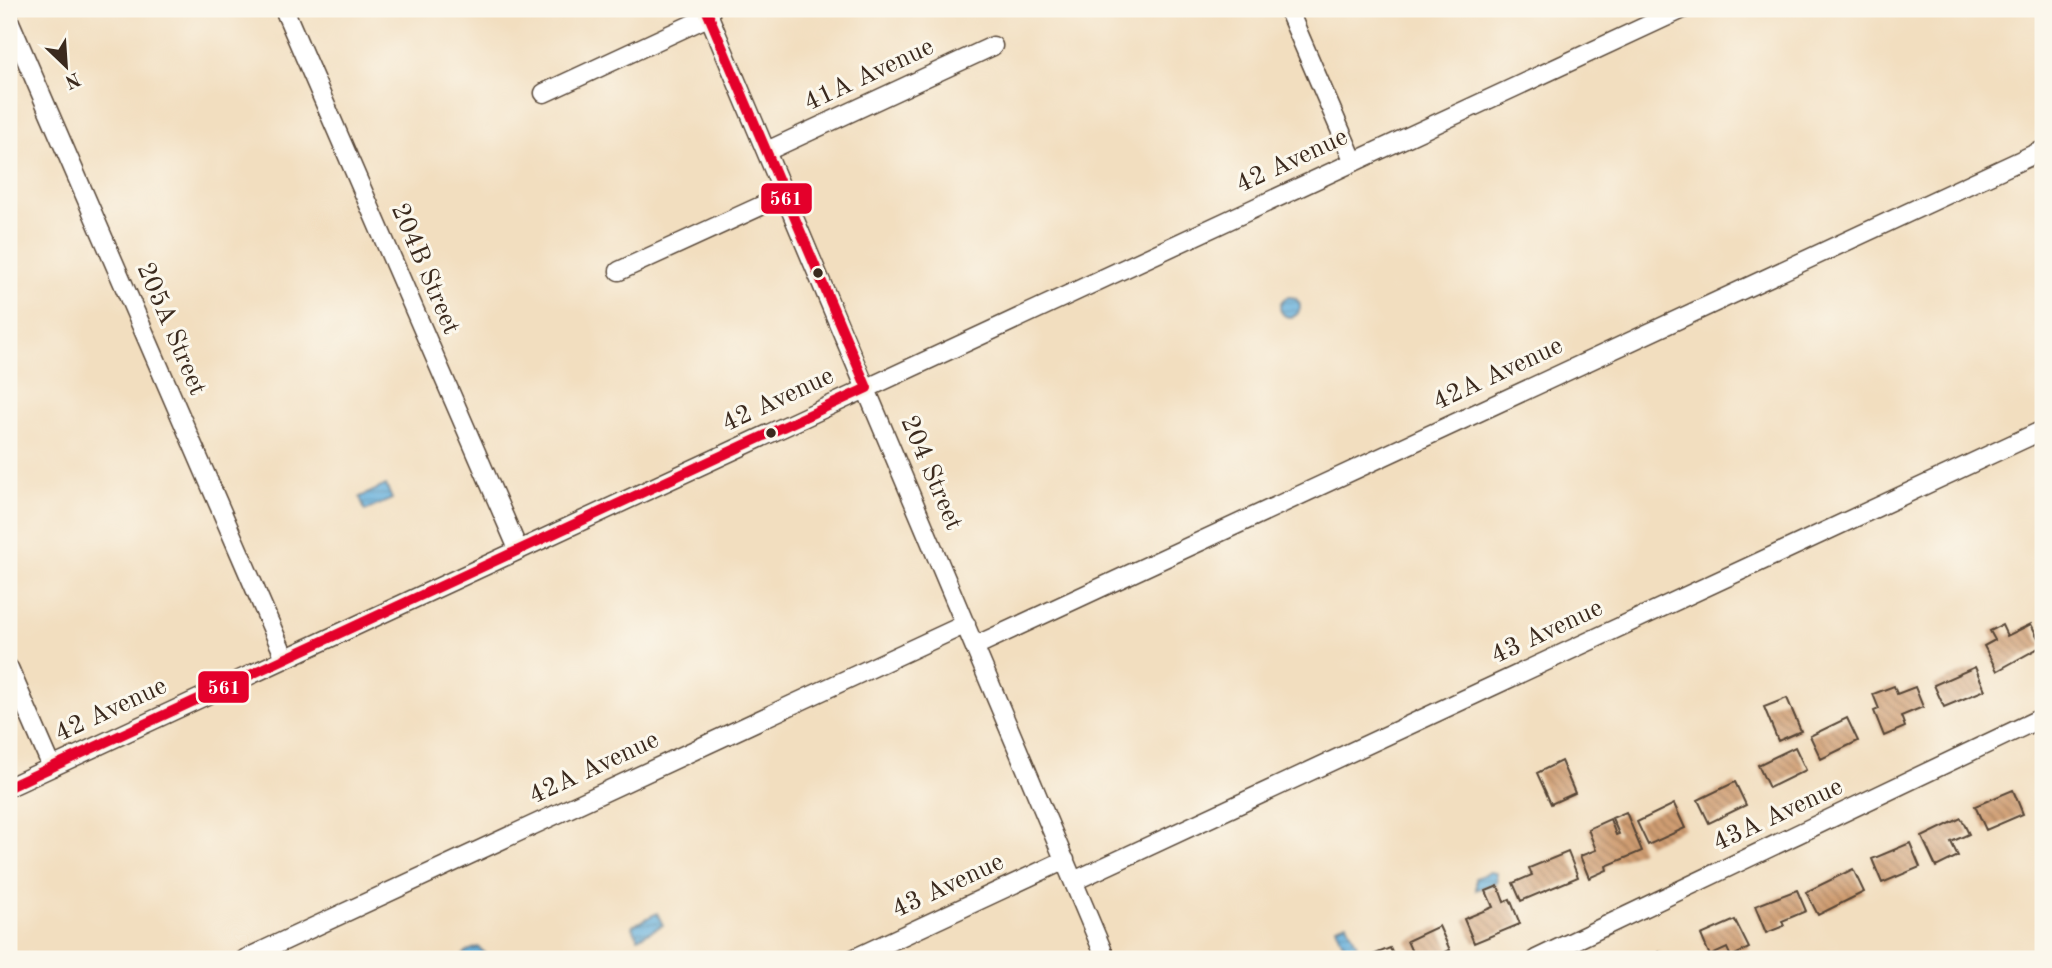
<svg xmlns="http://www.w3.org/2000/svg" width="2052" height="968" viewBox="0 0 2052 968" font-family="'Old Standard TT',serif">
<style>
.water{fill:url(#water-rules);stroke:#4f6c7d;stroke-width:2}
.building{fill:url(#building-back-hatch)}
.lines{fill:none;stroke-linecap:round;stroke-linejoin:round}
.minor-casing{stroke:#564536;stroke-width:21}
.minor{stroke:#fff;stroke-width:18}
.bus-1-casing{stroke:#fbf7ec;stroke-width:16}
.bus-1{stroke:#e4002b;stroke-width:10}
.bus-dot{fill:#3b2a1e;stroke:#fbf7ec;stroke-width:2.5}
.labels{text-anchor:middle;dominant-baseline:central;stroke-width:6;stroke-linejoin:round;paint-order:stroke}
.street-label{font-size:26px;fill:#3b2a1e;stroke:#fbf7ec}
.line-badge{stroke:#fbf7ec;stroke-width:2.5}
.badge-label{font-size:19px;text-anchor:middle;font-weight:bold;fill:#fff}
</style>
<defs>
<pattern id="water-rules" width="6" height="5" patternUnits="userSpaceOnUse" patternTransform="scale(1.75)"><rect width="6" height="5" fill="#63afdc"/><path d="M0 2.5h6" fill="none" stroke="#538fb2"/></pattern>
<pattern id="building-back-hatch" width="6" height="6" patternUnits="userSpaceOnUse" patternTransform="scale(1.75)"><rect width="6" height="6" fill="#cf9d72"/><path d="M-1 5l2 2M0 0l6 6M5-1l2 2" fill="none" stroke="#a9805d"/></pattern>
</defs>
<rect width="100%" height="100%" fill="#fbf7ec"/>
<filter id="ink" filterUnits="userSpaceOnUse"><feTurbulence type="fractalNoise" baseFrequency=".0143" numOctaves="2"/><feDisplacementMap in="SourceGraphic" scale="14" xChannelSelector="R" yChannelSelector="G"/><feConvolveMatrix kernelMatrix="1 2 1 2 8 2 1 2 1" color-interpolation-filters="sRGB"/></filter>
<filter id="wash" filterUnits="userSpaceOnUse"><feTurbulence type="fractalNoise" baseFrequency=".00686" numOctaves="4" result="noise"/><feDisplacementMap in="SourceGraphic" scale="28" xChannelSelector="R" yChannelSelector="G"/><feGaussianBlur stdDeviation="1.57" result="paint"/><feColorMatrix in="noise" values="0 0 0 0 0 0 0 0 0 0 0 0 0 0 0 0 0 1.4 0 .05"/><feComposite in="paint" operator="in"/></filter>
<g filter="url(#wash)">
<rect width="100%" height="100%" fill="#f2debf"/>
<path class="water" d="M1280 307a10 10 0 1 1 20 0a10 10 0 1 1-20 0Z
M386,485l6,14 -27,12 -5,-14z
M1490,872l6,1 1,9 -21,8v-12z
M657,913l6,12 -25,13 -6,-12z
M1347,923l10,22 -11,5 -10,-23z
M478,947l7,6 -2,6h-22l4,-7z"/>
<g id="blocks">
<path class="building" d="M2031,624l11,22 -45,25 -13,-25 11,-6 -5,-9 12,-6 5,11z
M1975,667l10,23 -41,17 -10,-22z
M1894,686l3,8 18,-7 8,20 -22,9 4,11 -21,9 -10,-25 5,-2 -6,-15z
M1787,698l14,33 -23,10 -14,-34z
M1847,718l11,23 -37,18 -11,-23z
M1795,747l11,23 -37,18 -11,-23z
M1561,761l14,32 -24,11 -14,-31z
M1735,782l11,23 -37,18 -11,-23z
M2013,790l10,24 -37,16 -11,-24z
M1674,804l11,24 -37,17 -11,-23z
M1626,812l16,39 -36,15 1,4 -18,8 -9,-22 16,-6 -8,-21 22,-10 6,16 3,-1 -7,-16z
M1961,818l8,16 -18,8 7,14 -22,11 -14,-30z
M1910,843l10,24 -38,16 -10,-24z
M1568,852l10,25 -57,24 -8,-18 19,-8 -3,-7z
M1853,869l11,23 -46,23 -12,-23z
M1498,886l6,16 6,-3 10,25 -46,19 -10,-24 29,-12 -7,-16z
M1797,890l9,21 -24,10 2,5 -18,7 -11,-27z
M1735,920l14,28 -18,9 -4,-9 -17,8 -9,-21z
M1439,926l11,24 -20,9h-15l-8,-18z
M1390,948l5,11h-32z
M1659,952l3,7h-17z
M1332,954l2,5h-16z"/>
</g>
</g>
<g filter="url(#ink)">
<use href="#blocks" fill-opacity="0" stroke="#564536" stroke-width="2"/>
<g class="lines">
<defs>
<path id="minor" d="M284,9l234,540
M706,9l400,950
M1288,9l66,153
M9,20l276,638
M544,93l166,-77
M767,151l226,-105
M619,271l166,-76
M975,646l1068,-496
M9,668l43,99
M9,787l1674,-778
M1074,881l969,-451
M245,959l721,-335
M853,959l212,-99
M1536,959l507,-242"/>
</defs>
<use href="#minor" class="minor-casing"/>
<use href="#minor" class="minor"/>
<defs>
<path id="bus-1" d="M706,9l161,379
M9,787l858,-399"/>
</defs>
<use href="#bus-1" class="bus-1-casing"/>
<use href="#bus-1" class="bus-1"/>
</g>
</g>
<g class="bus-dot">
<circle cx="818" cy="273" r="6"/>
<circle cx="771" cy="433" r="6"/>
</g>
<g class="labels">
<g class="street-label">
<text transform="translate(869 75) rotate(-25)">41A Avenue</text>
<text transform="translate(1292 161) rotate(-25)">42 Avenue</text>
<text transform="translate(425 269) rotate(67)">204B Street</text>
<text transform="translate(171 329) rotate(67)">205A Street</text>
<text transform="translate(1498 374) rotate(-25)">42A Avenue</text>
<text transform="translate(778 400) rotate(-25)">42 Avenue</text>
<text transform="translate(931 473) rotate(67)">204 Street</text>
<text transform="translate(1547 632) rotate(-25)">43 Avenue</text>
<text transform="translate(111 710) rotate(-25)">42 Avenue</text>
<text transform="translate(594 768) rotate(-25)">42A Avenue</text>
<text transform="translate(1778 815) rotate(-25)">43A Avenue</text>
<text transform="translate(948 886) rotate(-25)">43 Avenue</text>
</g>
</g>
<g class="line-badge">
<rect x="760" y="182" width="53" height="33" rx="7" fill="#e4002b"/>
<rect x="197" y="670" width="53" height="34" rx="7" fill="#e4002b"/>
</g>
<g class="badge-label">
<text x="786" y="205">561</text>
<text x="224" y="694">561</text>
</g>
<rect width="2052" height="968" fill="none" stroke="#fbf7ec" stroke-width="35"/>
<g transform="translate(66 66) rotate(155)" stroke="#fbf7ec" stroke-width="5" paint-order="stroke">
<path d="M0-5L12 26L0 18L-12 26Z" fill="#3b2a1e"/>
<text y="-10" font-size="19" font-weight="bold" text-anchor="middle" fill="#3b2a1e">N</text>
</g>
</svg>
